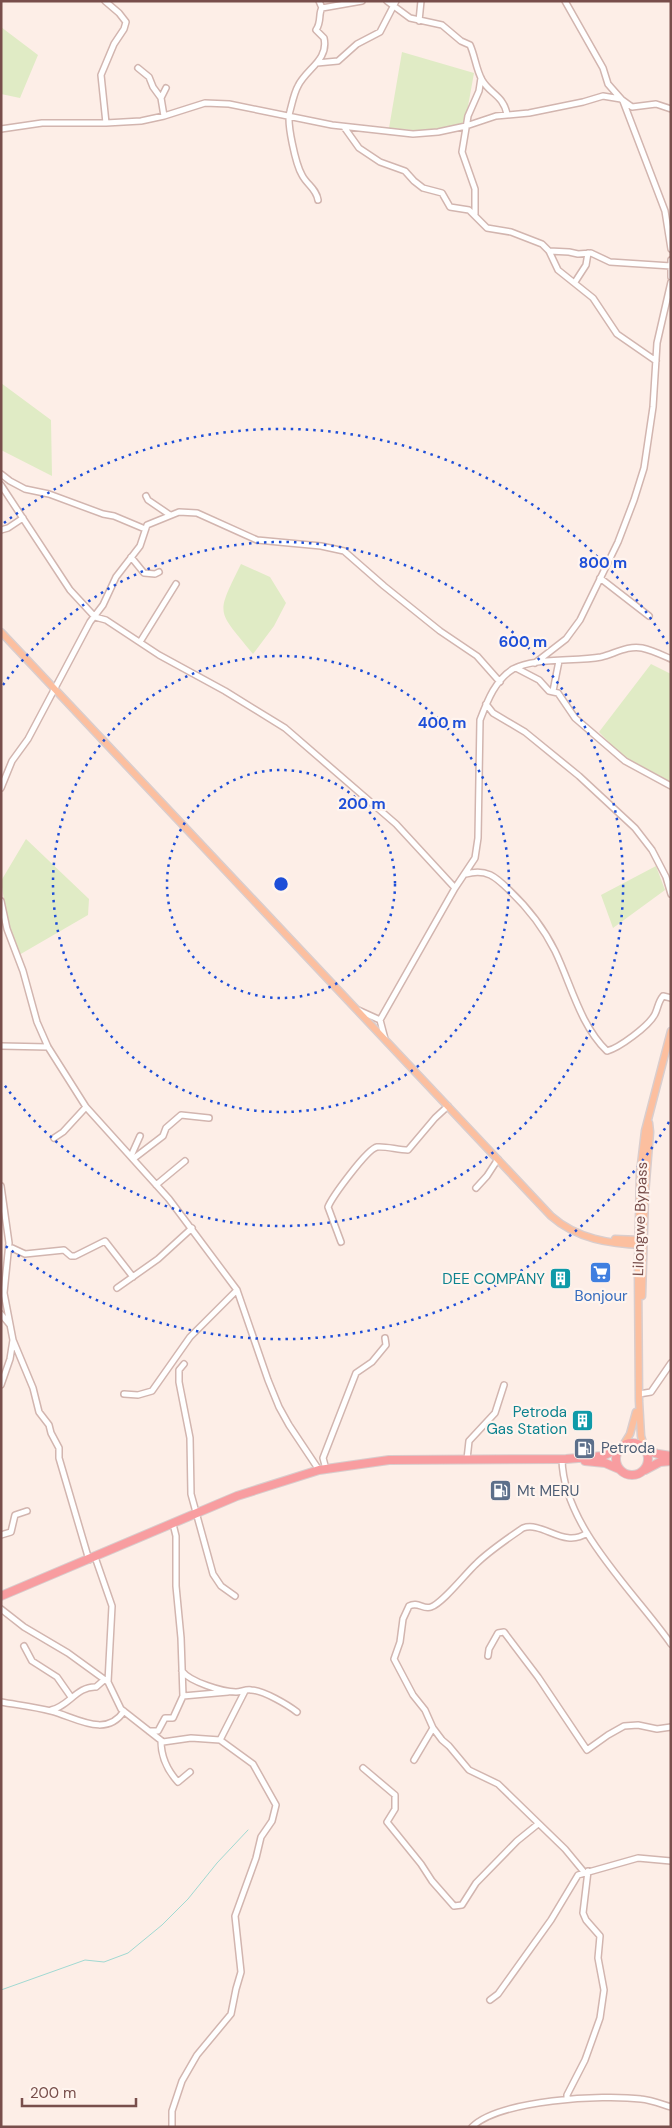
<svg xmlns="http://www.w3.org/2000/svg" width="672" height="2128" viewBox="0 0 672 2128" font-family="'DM Sans',sans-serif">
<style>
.green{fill:#e0ebc5}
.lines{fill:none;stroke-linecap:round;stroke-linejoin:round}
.stream{stroke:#a1d9d2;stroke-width:1}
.minor-casing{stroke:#d2b5af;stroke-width:8}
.major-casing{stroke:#d9cdcd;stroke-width:9}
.highway-casing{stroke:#d9cdcd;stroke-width:10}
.minor{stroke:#fff;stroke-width:5}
.major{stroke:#fcbf9f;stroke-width:6}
.highway{stroke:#f89da0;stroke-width:8}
.ring{fill:none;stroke:#1d4ed8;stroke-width:2.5;stroke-dasharray:2.5 5}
.labels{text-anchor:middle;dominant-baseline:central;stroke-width:4.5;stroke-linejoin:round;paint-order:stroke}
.street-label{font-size:15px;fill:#784e4b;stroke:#fff4ee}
.culture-label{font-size:15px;fill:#0d838f;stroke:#fff4ee;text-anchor:end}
.shop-label{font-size:15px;fill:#366cbe;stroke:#fff4ee}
.service-label{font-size:15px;fill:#4e5e75;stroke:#fff4ee;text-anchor:start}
.centre{fill:#1d4ed8;stroke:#fff4ee;stroke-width:2.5}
.ring-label{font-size:15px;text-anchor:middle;font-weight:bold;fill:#1d4ed8;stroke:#fff4ee;stroke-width:4.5;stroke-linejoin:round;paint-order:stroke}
</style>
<rect width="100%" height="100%" fill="#fdeee7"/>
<path class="green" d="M1,27l37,28 -18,43 -19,-4z
M402,52l72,21 -9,50 -29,9 -47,-4z
M1,383l50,37 1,56 -51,-26z
M241,564l29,13 16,26 -12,23 -21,28c-36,-45 -38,-37 -12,-90z
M651,664l20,10v109l-45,-23 -27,-28z
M26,839l63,60 -1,16 -69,40 -11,-30 -7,-44z
M656,866l9,24 -52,38 -12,-33z"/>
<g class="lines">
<path class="stream" d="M1,1990l84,-30 19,2 24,-9 34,-28 26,-26 29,-36 31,-33"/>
<defs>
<path id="minor" d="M105,1l14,12 7,9 -2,7 -10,15 -13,31 5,48
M387,1l23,17 32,7 19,16 9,4c5,11 6,24 12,35 8,14 21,15 25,34
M565,1l38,67 5,16 15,17 42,110 6,38
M322,8l40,-7
M419,21l2,-20
M317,63l21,-2 19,-17 23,-12 16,-31
M138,68l11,9 4,10 8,11 3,18
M161,98l5,-10
M344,127l15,21 21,14 25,9 9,10 9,7 19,5 8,14 19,3 18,18 24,4 31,12 7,7 9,19 35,28 24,36 39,27
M1,129l41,-6h64l35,-2 23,-5 41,-13 24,1 103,21 81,9 25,-2 28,-6 30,-10 33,-3 54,-11 20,-6 18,3 11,8 24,-3 15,5
M318,200c-2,-12 -11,-15 -16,-25 -6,-10 -16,-53 -12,-64 2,-7 4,-18 8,-25 8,-17 31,-26 26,-48l-8,-8c6,-9 2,-16 6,-22l-3,-7
M475,214v-25l-13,-37 6,-36 11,-25 2,-13
M549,251l20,1 9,2 13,-1 19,9 61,4
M671,260v17
M575,282l11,-17 2,-12
M1,474l9,7 15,8 24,5 54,20 11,2 31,13
M1,485l69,105 25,27 11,3 53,35 66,36 60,37 111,96 59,64
M146,496l2,4 22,15
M1,530l7,-2 15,-10
M131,557l13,16 11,1 4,-2
M600,578l49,38
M140,642l36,-58
M535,663l31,-24 14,-19 38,-78 16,-42 10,-32 9,-61 4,-64 14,-61
M516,668l23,12 10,11 9,2 17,25 50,43 46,25
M553,691l6,-30
M486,704l7,9 32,19 54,44 56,52 17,22 14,27 5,17
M1,788l11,-27 16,-22 62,-117 13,-17 13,-28 24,-31 7,-21 32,-13 18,1 60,27 64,6 23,5 40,35 56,45 37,25 23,26
M466,874c20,-6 30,3 43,16 19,18 34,37 46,61 16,33 25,74 52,100 12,-3 42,-25 48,-37 3,-6 3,-12 8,-18l8,2
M1,901l6,28 16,42 14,51 11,25 38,60 83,92 68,91 31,90 11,27 10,18 30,45
M358,1010l22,10
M385,1039l-5,-19 75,-132 20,-30 3,-20 2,-118c7,-18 15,-40 33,-51 22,-12 62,-7 88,-12 13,-3 27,-12 41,-9 10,2 20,7 29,11
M1,1046l47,1
M54,1138l9,-6 23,-25
M131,1156l9,-20
M133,1159l30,-23 3,-8 15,-13 28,3
M156,1185l29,-24
M1,1186l8,57 -5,50 9,47 -3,19 -9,26
M476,1188l11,-12 11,-17
M341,1242l-13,-35c4,-10 39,-58 49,-60 9,-1 21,3 31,3l27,-32 13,-12
M9,1249l3,-1 13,6 39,-4 7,6h4l30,-15 28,36
M117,1288l41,-29 34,-31
M1,1314l9,11
M13,1340l20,48 6,24 10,13 2,8 8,15v10l30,102
M184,1364l-5,6v12l11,56 1,56 22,80 8,12 14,10
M124,1394l14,1 14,-4 38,-54 47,-47
M639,1394l12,-2 20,-29
M467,1459l2,-18 26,-28 9,-28
M562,1459c1,68 72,132 109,185
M326,1469l-3,-11 33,-85 16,-11 14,-17 -1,-7
M1,1535l10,-3 4,-17 12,-4
M95,1557l17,49 -4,76 13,27 42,33 28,-4 29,2 33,24 23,41 -4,16 -11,16 -5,21 -21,58 6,56 -5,17 -5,25 -34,41 -15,26 -10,30v16
M1,1609l23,18 44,26 40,29
M24,1646l8,15 25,16 14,20
M488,1656l1,-7 9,-16 6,-1 34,45 49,73 21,-15 16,-9 14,-1 19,4 14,-2
M182,1671c8,11 41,21 54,21 5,0 10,-3 15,-2 12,0 37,15 46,22
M183,1696l45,-4
M1,1702c17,3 34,5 50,9 24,6 55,28 73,0
M51,1710c17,-3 26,-24 45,-23l8,-7
M149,1731h9l7,-13h8l10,-22 -2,-58 -5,-52v-50l-3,-12
M220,1740l25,-49
M161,1741c0,16 6,29 17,41l12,-10
M414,1760l19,-32
M363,1768l32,27v14l-8,13 34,42 11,17 22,25 8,-1 14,-22 41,-42 21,-17
M584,1872l-19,-23 -67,-65 -29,-14 -20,-24 -7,-6 -9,-12 -8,-18 -12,-15 -19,-36 6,-17 3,-23 6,-13c9,-5 14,4 22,1 12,-4 35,-34 45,-43 13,-13 31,-25 47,-36 20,-7 41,21 64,5
M490,2000l8,-6 53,-74 27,-45 60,-17 33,3
M567,2099v-4l18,-35 15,-42 4,-28 -6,-32 2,-22 -14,-16 -3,-7 5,-42
M472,2127c27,-27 131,-33 169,-28 10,1 20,5 30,8"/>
<path id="major" d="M1,632l550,584c26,23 59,28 92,29
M615,1239l25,1
M642,1296l3,-102 5,-62 -1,-9
M622,1447l8,-13 6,-22
M645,1450l-4,-14 -2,-35 -1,-132 2,-96 5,-42 26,-100"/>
<path id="highway" d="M616 1459a16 16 0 1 1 32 0a16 16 0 1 1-32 0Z
M645,1450l13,4 13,2
M585,1461l20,2 14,6
M645,1470l15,-8 11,-1
M1,1596l236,-100 82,-26 70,-10 177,-1 37,-3 19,-9"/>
</defs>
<use href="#minor" class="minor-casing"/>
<use href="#major" class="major-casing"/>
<use href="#highway" class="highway-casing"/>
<use href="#minor" class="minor"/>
<use href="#major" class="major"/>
<use href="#highway" class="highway"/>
</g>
<g class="ring">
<circle cx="281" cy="884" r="114"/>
<circle cx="281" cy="884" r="228"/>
<path d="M3 685A342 342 0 1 1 3 1083"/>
<path d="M669 1122A455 455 0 0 1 4 1245M4 523A455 455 0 0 1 669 646"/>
</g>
<defs>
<symbol id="supermarket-square" viewBox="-11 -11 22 22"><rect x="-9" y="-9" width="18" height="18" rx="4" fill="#3f7fe0" stroke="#fff4ee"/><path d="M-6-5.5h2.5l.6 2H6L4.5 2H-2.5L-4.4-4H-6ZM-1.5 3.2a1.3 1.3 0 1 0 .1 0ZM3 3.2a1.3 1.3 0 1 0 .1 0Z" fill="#fff"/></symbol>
<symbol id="building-square" viewBox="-11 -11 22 22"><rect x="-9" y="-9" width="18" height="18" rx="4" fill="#0f9aa8" stroke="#fff4ee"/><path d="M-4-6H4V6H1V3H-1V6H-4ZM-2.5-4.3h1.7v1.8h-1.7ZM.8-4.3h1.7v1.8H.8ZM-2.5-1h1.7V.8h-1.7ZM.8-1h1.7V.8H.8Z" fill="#fff"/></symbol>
<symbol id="fuel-square" viewBox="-11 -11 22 22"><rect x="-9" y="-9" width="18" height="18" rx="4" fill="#5c6f8a" stroke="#fff4ee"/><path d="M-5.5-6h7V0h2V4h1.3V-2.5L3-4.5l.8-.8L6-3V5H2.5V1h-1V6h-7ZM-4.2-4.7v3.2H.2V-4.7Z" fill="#fff"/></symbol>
</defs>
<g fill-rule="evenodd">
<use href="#supermarket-square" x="588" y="1260" width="25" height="25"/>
<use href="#building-square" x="548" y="1266" width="25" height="25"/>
<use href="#building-square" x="570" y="1408" width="25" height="25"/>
<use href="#fuel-square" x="572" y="1436" width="25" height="25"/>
<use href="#fuel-square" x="488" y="1478" width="25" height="25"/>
</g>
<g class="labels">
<g class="street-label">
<text transform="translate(640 1219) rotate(-88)">Lilongwe Bypass</text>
</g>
<g class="culture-label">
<text x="545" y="1279">DEE COMPANY</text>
<text x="567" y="1412">Petroda<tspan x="567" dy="17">Gas Station</tspan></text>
</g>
<g class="shop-label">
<text x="601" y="1296">Bonjour</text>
</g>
<g class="service-label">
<text x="601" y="1448">Petroda</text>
<text x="517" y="1491">Mt MERU</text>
</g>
</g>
<circle cx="281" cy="884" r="8" class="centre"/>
<g class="ring-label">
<text x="603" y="568">800 m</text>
<text x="523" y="647">600 m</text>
<text x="442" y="728">400 m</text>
<text x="362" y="809">200 m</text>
</g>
<rect width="672" height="2128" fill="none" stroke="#784e4b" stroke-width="5"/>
<path d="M22 2098v8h114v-8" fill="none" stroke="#784e4b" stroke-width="2.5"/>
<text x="30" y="2098" font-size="15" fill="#784e4b" stroke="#fff4ee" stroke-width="4" paint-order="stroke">200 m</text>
</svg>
